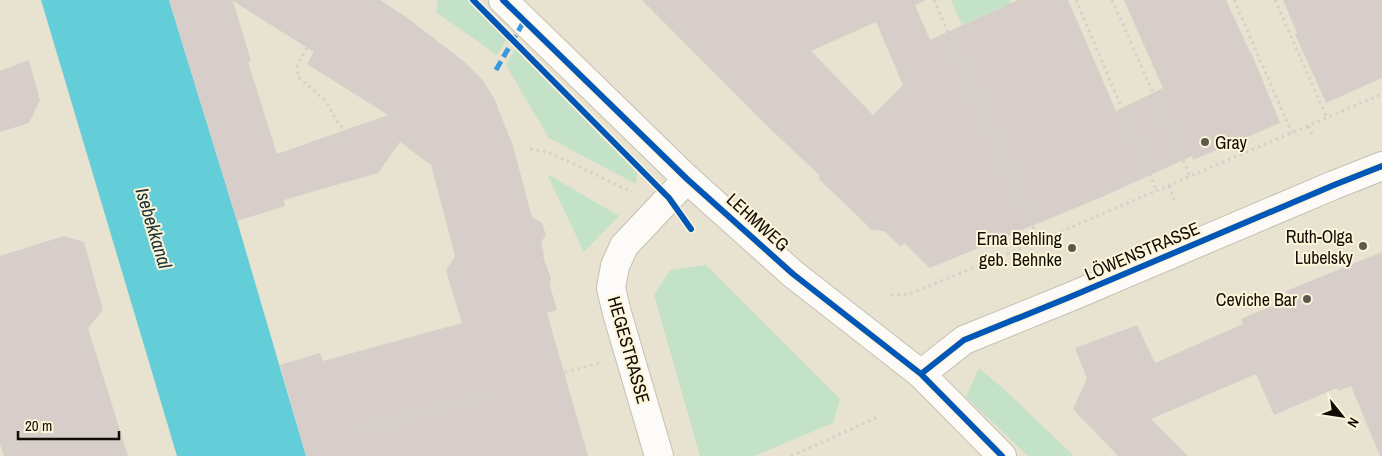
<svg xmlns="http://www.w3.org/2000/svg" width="1382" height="456" viewBox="0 0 1382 456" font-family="'Archivo Narrow',sans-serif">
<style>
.green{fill:#c3e2c7}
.water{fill:#63ced8}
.building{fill:#d7cec9;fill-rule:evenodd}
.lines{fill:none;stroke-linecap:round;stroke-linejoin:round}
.minor-casing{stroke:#c5c0b2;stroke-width:30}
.tertiary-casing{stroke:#c5c0b2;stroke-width:30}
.path{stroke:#d3d1cc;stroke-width:3;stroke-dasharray:2.5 4;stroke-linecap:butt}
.minor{stroke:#fcfbf8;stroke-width:28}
.tertiary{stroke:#fcfbf8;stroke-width:28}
.quiet{stroke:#3a99dd;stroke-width:5;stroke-dasharray:10 5;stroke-linecap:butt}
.cycleway-casing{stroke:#fdf4da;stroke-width:9}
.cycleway{stroke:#0057b8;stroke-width:6}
.poi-dot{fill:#5c584b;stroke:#fdf4da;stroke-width:2}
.labels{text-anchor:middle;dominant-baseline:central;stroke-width:4;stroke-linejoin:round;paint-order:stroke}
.poi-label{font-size:18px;fill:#110d04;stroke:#fdf4da;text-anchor:end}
.street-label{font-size:18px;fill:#110d04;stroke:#fdf4da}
.water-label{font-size:19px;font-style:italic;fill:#1b3337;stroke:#fdf4da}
</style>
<rect width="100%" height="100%" fill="#e8e2d0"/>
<path class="green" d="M438,0h30l39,39 -10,16 -61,-43z
M951,0h58l2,3 -49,22z
M515,49l122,124 -1,11 -87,-46 -43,-73z
M547,174l72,42 -35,36z
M706,265l134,134 -7,24 -79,33h-54l-46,-161 16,-25z
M979,368l29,25 66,63h-46l-62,-59z"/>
<path class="water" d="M41,0h128l68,221 69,235h-129z"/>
<path class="building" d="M169,0h211l26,17 60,46 15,15 13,20 19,48 19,71 10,6 4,12 -5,7 3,12 -1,2 8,23 -1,7 7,24 -10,3 41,143h-282l-26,-91 40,-12 3,8 139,-38 -16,-52 9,-15 -24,-91 -31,-23 -22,31 -94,27 1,6 -48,15zM233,1l81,51 -7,12 81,51 -111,39 -29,-92 3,-1z
M642,0h284l-11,5 15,35 88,-40h50l48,111 47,-23 -39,-88h102l24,52h1l29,71 -87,37 -1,-4 -90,41 -172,71 -26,-25 -3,4 -17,-16 -12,-1 -53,-51v-4l-57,-54zM876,22l27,63 -30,30 -62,-64z
M1283,0h99v78l-56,25 -31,-69 2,-1z
M29,60l11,40 -11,23 -29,9v-61z
M64,236l20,6 19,68 -15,18 40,128h-124l-4,-12v-188z
M1382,252v204h-2l-29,-70 -13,5 -1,-3 -63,27 -18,-41 -105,45 37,37h-70l-45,-47 14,-31 -12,-30 62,-23 18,38 88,-39 -2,-5 48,-20 -3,-8z"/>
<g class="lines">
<defs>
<path id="minor" d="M921,374l43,-34 106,-43 264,-112 48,-19
M659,456l-42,-143 -6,-25 4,-22 9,-20 63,-67"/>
<path id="tertiary" d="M503,0l184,179 106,95 128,100 81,82"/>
</defs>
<use href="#minor" class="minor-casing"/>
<use href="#tertiary" class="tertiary-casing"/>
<path class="path" d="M934,0l105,241
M1076,0l81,191
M1112,0l78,176
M1234,0l58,133
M1275,0l52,118
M307,48l-10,17 1,12 28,24 11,21 14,15
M1308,126l5,10
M530,149l18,3 84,40
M1169,186l5,14
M1043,239l4,9
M891,295l18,-1 130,-53 343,-147
M565,372l35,-9
M359,430l126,-35
M791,456l87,-39"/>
<use href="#minor" class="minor"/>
<use href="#tertiary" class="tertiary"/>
<path class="quiet" d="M496,70l28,-49"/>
<defs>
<path id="cycleway" d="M473,0l196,198 22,31
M503,0l184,179 106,95 128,100 81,82
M921,374l43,-34 106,-43 264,-112 48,-19"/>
</defs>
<use href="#cycleway" class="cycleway-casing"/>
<use href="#cycleway" class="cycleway"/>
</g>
<g class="poi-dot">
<circle cx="1205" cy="142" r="5"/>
<circle cx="1363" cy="246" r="5"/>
<circle cx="1072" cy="248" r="5"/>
<circle cx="1307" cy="299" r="5"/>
</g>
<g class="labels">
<g class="poi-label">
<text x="1215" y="142" text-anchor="start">Gray</text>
<text x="1353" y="236">Ruth-Olga<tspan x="1353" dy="21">Lubelsky</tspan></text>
<text x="1062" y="238">Erna Behling<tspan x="1062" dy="21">geb. Behnke</tspan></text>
<text x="1297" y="299">Ceviche Bar</text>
</g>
<g class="street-label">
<text transform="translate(758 222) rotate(42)">LEHMWEG</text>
<text transform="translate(1142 251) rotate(-23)">LÖWENSTRASSE</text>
<text transform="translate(629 350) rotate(74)">HEGESTRASSE</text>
</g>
<g class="water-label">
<text transform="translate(154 228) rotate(73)">Isebekkanal</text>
</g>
</g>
<g transform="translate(1342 416) rotate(120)" stroke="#fdf4da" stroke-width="4" paint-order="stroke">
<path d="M0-4L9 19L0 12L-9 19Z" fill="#110d04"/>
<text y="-8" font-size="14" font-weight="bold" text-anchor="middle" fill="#110d04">N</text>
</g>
<path d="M18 431v8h101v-8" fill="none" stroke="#110d04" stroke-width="2.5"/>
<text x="25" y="431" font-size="15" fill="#110d04" stroke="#fdf4da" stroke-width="4" paint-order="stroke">20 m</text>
</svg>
